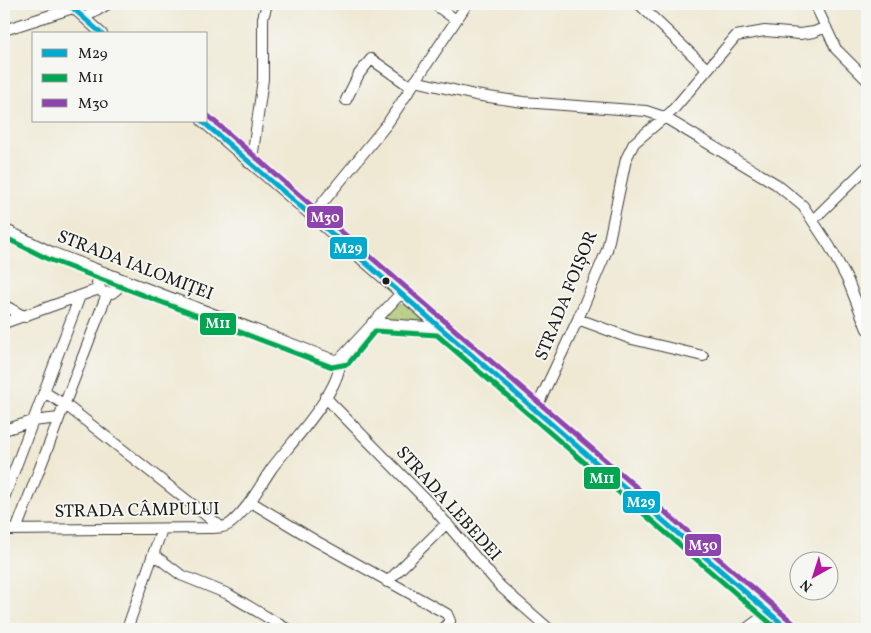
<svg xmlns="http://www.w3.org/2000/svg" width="871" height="633" viewBox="0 0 871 633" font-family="Vollkorn,serif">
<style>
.park{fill:url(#park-dots);stroke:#627043}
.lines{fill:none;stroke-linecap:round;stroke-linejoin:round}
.stream{stroke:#75b9eb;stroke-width:2}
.minor-casing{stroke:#3c3b38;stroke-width:12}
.minor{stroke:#fff;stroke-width:10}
.bus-1-casing{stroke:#f6f6f2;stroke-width:9}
.bus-2-casing{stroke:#f6f6f2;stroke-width:9}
.bus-3-casing{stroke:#f6f6f2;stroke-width:9}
.bus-1{stroke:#00a9ce;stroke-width:5}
.bus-2{stroke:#00a651;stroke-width:5}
.bus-3{stroke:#8e44ad;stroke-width:5}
.bus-dot{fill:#1c1c1c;stroke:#f6f6f2;stroke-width:2}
.labels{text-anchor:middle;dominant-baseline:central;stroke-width:4;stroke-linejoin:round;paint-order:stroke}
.street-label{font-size:18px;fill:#1c1c1c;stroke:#f6f6f2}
.line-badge{stroke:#f6f6f2;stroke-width:2}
.badge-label{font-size:14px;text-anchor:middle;font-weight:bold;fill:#fff}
</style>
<defs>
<pattern id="park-dots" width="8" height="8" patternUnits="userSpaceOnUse" patternTransform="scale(1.25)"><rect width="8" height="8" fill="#a8c36a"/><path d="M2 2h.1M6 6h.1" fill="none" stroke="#90a75b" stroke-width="1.8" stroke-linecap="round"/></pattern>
</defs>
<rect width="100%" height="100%" fill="#f6f6f2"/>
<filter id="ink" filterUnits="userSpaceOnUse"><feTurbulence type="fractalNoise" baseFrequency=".02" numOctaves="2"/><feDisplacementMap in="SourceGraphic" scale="10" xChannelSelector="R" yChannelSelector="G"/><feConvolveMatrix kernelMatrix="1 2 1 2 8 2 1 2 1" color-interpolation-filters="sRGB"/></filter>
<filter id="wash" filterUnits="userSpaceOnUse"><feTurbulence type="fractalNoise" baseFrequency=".0096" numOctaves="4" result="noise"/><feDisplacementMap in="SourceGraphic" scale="20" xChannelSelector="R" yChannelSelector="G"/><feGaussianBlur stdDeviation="1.12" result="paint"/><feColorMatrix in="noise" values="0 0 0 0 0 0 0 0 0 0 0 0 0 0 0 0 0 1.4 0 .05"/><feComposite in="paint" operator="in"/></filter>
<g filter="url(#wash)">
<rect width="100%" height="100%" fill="#efe9d4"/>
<path class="park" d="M399,302l5,1 17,14v5l-37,-2 -1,-3z"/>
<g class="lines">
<path class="stream" d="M863,4l4,12"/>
</g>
</g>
<g filter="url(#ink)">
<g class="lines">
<defs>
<path id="minor" d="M69,4l33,30
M434,4l22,16
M815,4l21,45 31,31
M642,7l65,62
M84,18l24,-14
M4,30l69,-22
M415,81l60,14 48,7 123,9 18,6 112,67 27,22 27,41 18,34 19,48
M346,100l13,-26 12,-15 40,28
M202,121l586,508
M249,163l4,-11 10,-73v-61l4,-14
M311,217l76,-93 80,-120
M813,220l54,-53
M4,229l47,23 283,108 6,-1
M104,272l-5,4 -2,7 5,9 10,1 5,-4 1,-11
M4,305l21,12
M578,319l54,20 71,17
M4,323l95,-34
M372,323l68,5
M340,359l61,-66
M44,392l23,14 154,121
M325,397l105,107 70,82 49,43
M535,411l43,-92 29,-69 19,-91 8,-16 38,-32 64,-75 29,-5 35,3 14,-2 12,-5
M4,430l29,-9 26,-3
M4,498l76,-202
M251,502l65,39 131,73 3,7 -7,8
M4,530l205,-2c8,0 16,0 22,-5 18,-15 28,-36 41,-55 17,-23 71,-79 68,-109
M16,530l91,-236
M153,554l28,21 47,19 59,35
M387,582l60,-59
M127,629l35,-100
M746,629l23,-17"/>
</defs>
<use href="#minor" class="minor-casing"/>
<use href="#minor" class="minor"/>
<defs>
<path id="bus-1" d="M68,4l34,30
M202,121l586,508"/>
<path id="bus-2" d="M4,237l44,22 284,108 16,-3 27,-33 62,4 340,294"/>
<path id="bus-3" d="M207,115l586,508"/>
</defs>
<use href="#bus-1" class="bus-1-casing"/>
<use href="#bus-2" class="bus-2-casing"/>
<use href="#bus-3" class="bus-3-casing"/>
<use href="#bus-1" class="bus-1"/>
<use href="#bus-2" class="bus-2"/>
<use href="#bus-3" class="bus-3"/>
</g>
</g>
<circle class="bus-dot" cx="386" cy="281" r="4.5"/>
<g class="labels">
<g class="street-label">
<text transform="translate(135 266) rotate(21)">STRADA IALOMIȚEI</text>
<text transform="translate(567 296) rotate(-68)">STRADA FOIȘOR</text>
<text transform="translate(448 504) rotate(48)">STRADA LEBEDEI</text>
<text transform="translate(137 511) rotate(-1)">STRADA CÂMPULUI</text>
</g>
</g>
<g class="line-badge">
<rect x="306" y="205" width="38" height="24" rx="5" fill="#8e44ad"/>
<rect x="329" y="236" width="39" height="24" rx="5" fill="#00a9ce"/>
<rect x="199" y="312" width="38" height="24" rx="5" fill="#00a651"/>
<rect x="583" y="466" width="38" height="24" rx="5" fill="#00a651"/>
<rect x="622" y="490" width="39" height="24" rx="5" fill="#00a9ce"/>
<rect x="684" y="533" width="38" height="24" rx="5" fill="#8e44ad"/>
</g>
<g class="badge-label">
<text x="325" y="222">M30</text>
<text x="348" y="253">M29</text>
<text x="218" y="328">M11</text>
<text x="602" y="483">M11</text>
<text x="641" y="507">M29</text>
<text x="703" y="550">M30</text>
</g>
<rect width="871" height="633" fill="none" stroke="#f6f6f2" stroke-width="20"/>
<rect x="32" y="32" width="175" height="90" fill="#f6f6f2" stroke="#9f9f9c"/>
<rect x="42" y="49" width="25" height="8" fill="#00a9ce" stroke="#9f9f9c"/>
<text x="78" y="58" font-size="15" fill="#1c1c1c">M29</text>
<rect x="42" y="74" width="25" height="8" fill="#00a651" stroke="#9f9f9c"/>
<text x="78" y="82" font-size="15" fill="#1c1c1c">M11</text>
<rect x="42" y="99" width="25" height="8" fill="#8e44ad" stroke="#9f9f9c"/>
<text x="78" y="108" font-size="15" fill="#1c1c1c">M30</text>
<g transform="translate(814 576) rotate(219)"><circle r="24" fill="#f6f6f2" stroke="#9f9f9c"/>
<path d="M0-4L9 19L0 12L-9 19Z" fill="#b5179e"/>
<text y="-8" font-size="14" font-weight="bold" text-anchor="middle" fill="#1c1c1c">N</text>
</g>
</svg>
